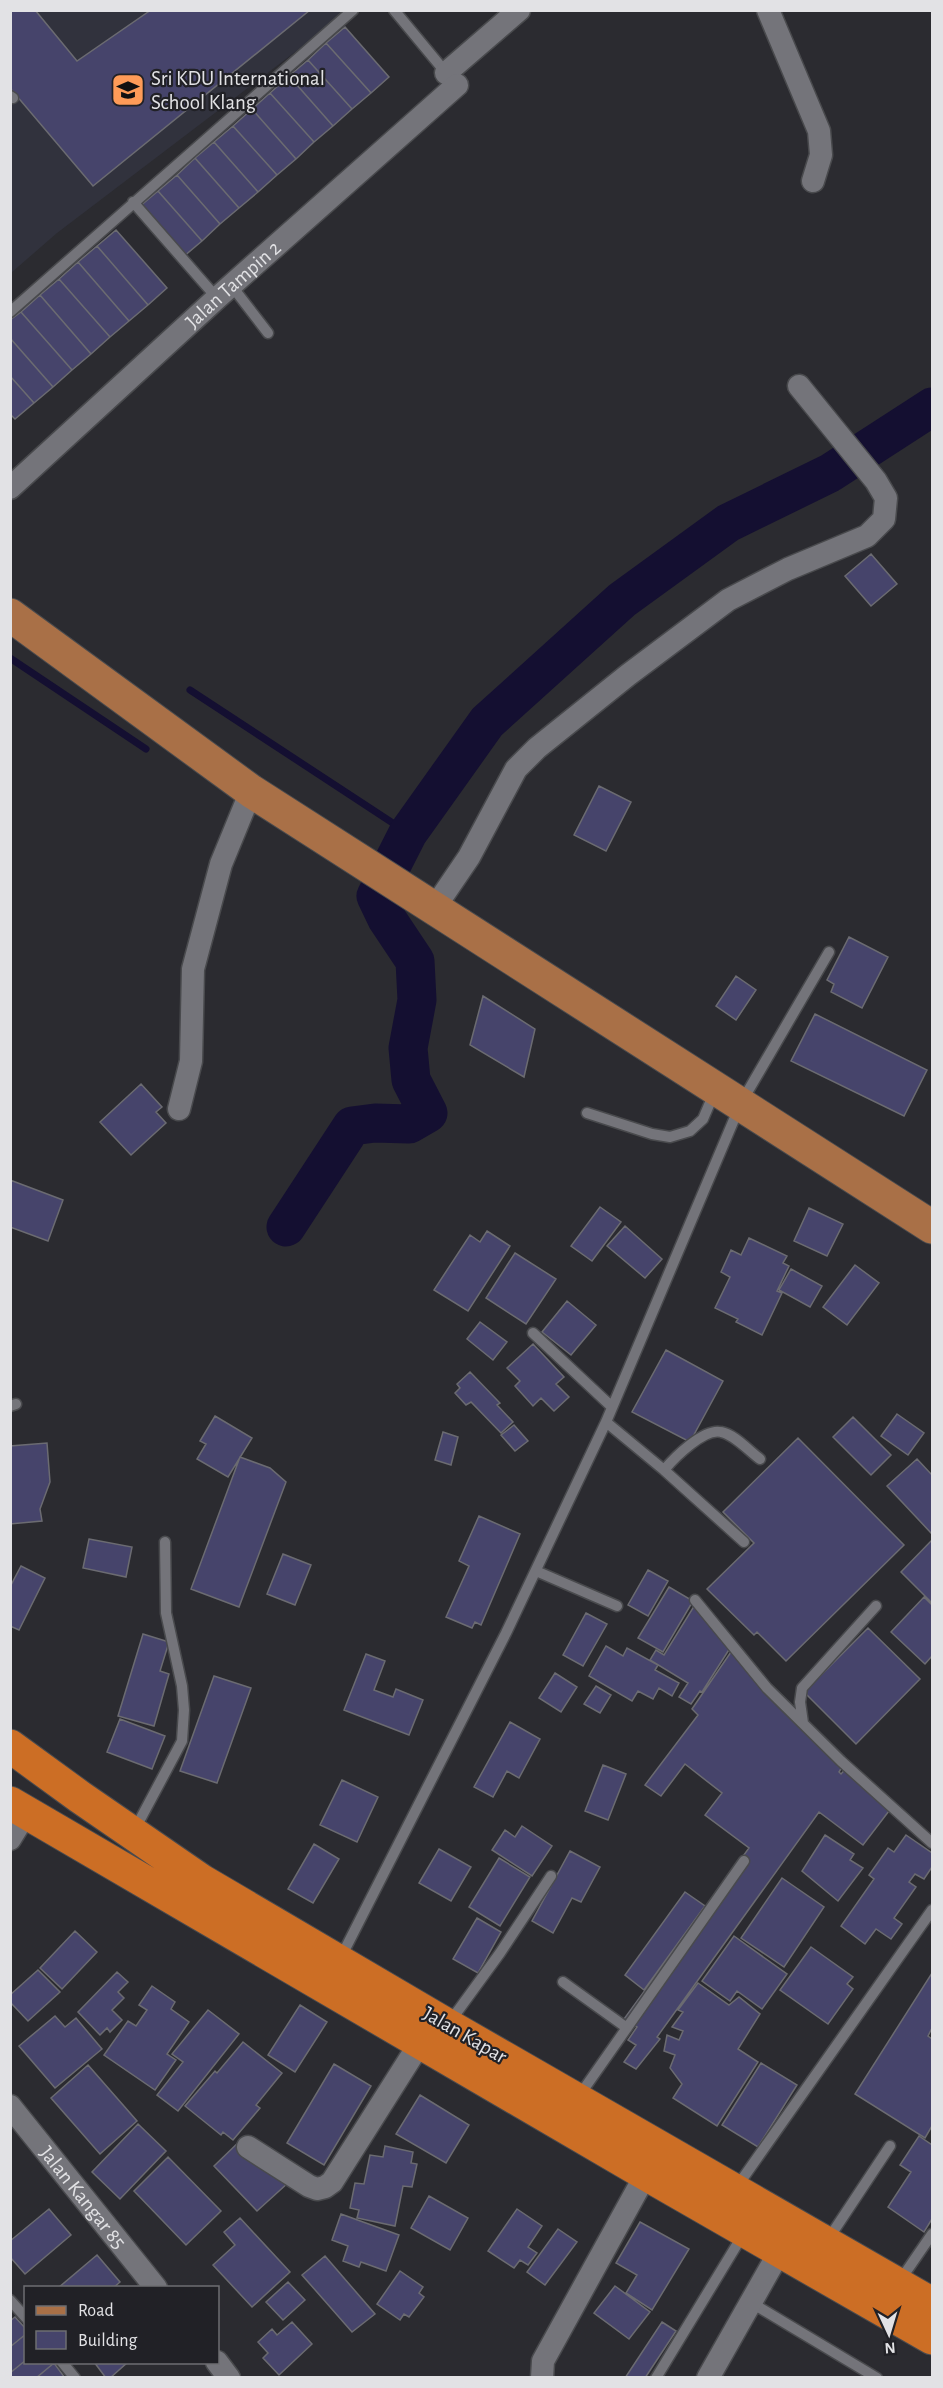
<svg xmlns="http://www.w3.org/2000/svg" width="943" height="2388" viewBox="0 0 943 2388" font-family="'Alegreya Sans',sans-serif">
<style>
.built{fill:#31323d}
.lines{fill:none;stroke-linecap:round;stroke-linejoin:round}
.stream{stroke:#140f31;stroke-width:7}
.river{stroke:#140f31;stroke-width:39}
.building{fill:#46446b;stroke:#6b6b71;stroke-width:1.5}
.lane-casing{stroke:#494a4d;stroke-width:13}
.street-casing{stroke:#494a4d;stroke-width:25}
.primary-casing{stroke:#494a4d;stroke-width:35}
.highway-casing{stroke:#494a4d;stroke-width:35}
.lane{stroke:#74747a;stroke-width:10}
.street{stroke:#74747a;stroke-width:22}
.primary{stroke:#a97047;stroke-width:33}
.highway{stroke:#cc6e25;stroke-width:33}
.labels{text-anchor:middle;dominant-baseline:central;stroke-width:4.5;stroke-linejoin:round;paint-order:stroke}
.poi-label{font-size:21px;fill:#e2e2e5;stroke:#212126;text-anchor:start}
.street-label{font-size:21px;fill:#e2e2e5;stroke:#212126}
</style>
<rect width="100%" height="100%" fill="#2b2b30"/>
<path class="built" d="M11,11h338l-292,222 -46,40z"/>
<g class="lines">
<path class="stream" d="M10,658l136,91
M190,690l218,143"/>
<path class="river" d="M286,1227l66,-101 23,-3 34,1 19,-11 -17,-33 -3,-32 9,-48 -2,-39 -28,-42 -11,-23 32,-63 79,-111 135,-122 106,-77 102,-50 102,-66"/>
</g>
<path class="building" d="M10,10h25l42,51 74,-51h159l-217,176 -83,-98z
M345,27l44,50 -18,16 -45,-50z
M326,43l45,50 -19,16 -44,-49z
M308,60l44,49 -19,17 -44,-50z
M289,76l44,50 -19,16 -44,-49z
M270,93l44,49 -18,17 -44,-50z
M252,109l44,50 -19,16 -44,-49z
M233,126l44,49 -19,17 -44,-50z
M214,142l44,50 -19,16 -44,-50z
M195,158l44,50 -19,16 -43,-49z
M177,175l43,49 -18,17 -44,-50z
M158,191l44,50 -19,16 -44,-50z
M116,230l51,58 -19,17 -51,-59z
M97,246l51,59 -19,16 -51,-59z
M78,262l51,59 -19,16 -51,-58z
M59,279l51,58 -19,17 -51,-59z
M40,295l51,59 -19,16 -51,-58z
M21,312l51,58 -19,17 -43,-49v-18z
M10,338l43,49 -19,16 -24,-27z
M10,376l24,27 -19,16 -5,-5z
M871,554l26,30 -26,22 -26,-30z
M599,786l32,16 -25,49 -32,-16z
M849,937l39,20 -26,51 -31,-16 3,-8 -7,-4z
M736,976l20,14 -20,30 -20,-14z
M483,996l52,33 -11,48 -54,-32z
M815,1014l112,56 -23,46 -113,-55z
M141,1084l21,23 -6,5 10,11 -35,32 -31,-33z
M10,1180l53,20 -15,41 -38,-14z
M600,1207l21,15 -29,39 -21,-15z
M809,1208l34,16 -16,32 -33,-15z
M625,1226l37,33 -17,19 -38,-32z
M487,1231l23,15 -42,65 -34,-21 36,-55 10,7z
M749,1238l38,18 -4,7 6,3 -12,25 5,2 -20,42 -26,-13 2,-3 -23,-11 15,-31 -9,-5 10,-22 10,5z
M515,1253l41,26 -30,45 -40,-26z
M855,1265l24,18 -32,42 -24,-18z
M791,1269l31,17 -12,21 -31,-17z
M567,1301l29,24 -25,30 -29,-23z
M480,1322l27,20 -14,18 -26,-21z
M533,1344l31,33 -8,7 13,13 -15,14 -13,-13 -8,8 -18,-20 5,-5 -13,-13z
M666,1350l57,31 -33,61 -58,-30z
M470,1372l30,31 -3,2 16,17 -12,11 -30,-31 -5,3 -11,-12 5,-5 -3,-4z
M897,1414l27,19 -16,22 -27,-19z
M215,1416l37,22 -24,39 -31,-18 9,-15 -6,-3z
M853,1417l38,38 -20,20 -38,-38z
M514,1425l14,16 -13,10 -14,-16z
M443,1432l15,5 -7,28 -16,-5z
M798,1438l106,107 -118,116 -29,-29 -3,3 -47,-46 47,-46 -31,-31z
M47,1443l3,39 -10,27 2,12 -32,3v-78z
M240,1457l30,11 16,14 -47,125 -48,-18z
M917,1459l15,16v59l-45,-48z
M479,1516l41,18 -39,91 -6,-3 -3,6 -26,-11 23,-51 -10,-5z
M89,1539l43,8 -6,30 -43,-9z
M931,1541l1,1v61l-31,-31z
M283,1554l28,11 -16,40 -28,-11z
M21,1566l24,12 -26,52 -9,-4v-39z
M648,1570l20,11 -20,35 -20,-11z
M669,1587l24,14 -30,51 -25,-14z
M924,1597l8,8v51l-7,8 -34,-32z
M696,1603l36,42 -30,47 -2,-1 -9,13 -12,-7 9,-14 -38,-23 6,-10 8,5z
M586,1613l21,11 -24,42 -20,-11z
M868,1628l52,51 -64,65 -52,-52z
M143,1634l26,8 -9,29 9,3 -15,52 -36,-10z
M606,1646l17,10 4,-8 31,17 -3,5 24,13 -7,13 -13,-8 -6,11 -15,-8 -6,10 -43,-25z
M733,1649l111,115 -5,8 2,2 8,-9 43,42 -29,38 -44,-33 -162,225 3,2 -24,30 -12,-7 12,-17 -8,-5 9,-13 -13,-8 125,-171 -44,-33 17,-22 -37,-29 -24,32 -16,-11 53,-70 -6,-6z
M366,1654l19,7 -11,29 19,7 3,-8 27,11 -14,35 -65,-25z
M555,1673l22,14 -16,25 -22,-14z
M214,1676l37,12 -34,95 -37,-12z
M596,1686l15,9 -11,18 -16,-9z
M120,1719l45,17 -13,33 -45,-17z
M510,1722l30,17 -21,39 -12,-7 -14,26 -19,-10z
M603,1765l23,9 -18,46 -23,-9z
M342,1780l36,17 -21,45 -37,-17z
M522,1826l30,20 -20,30 -40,-26 13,-20 10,7z
M825,1835l29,19 -4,6 13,8 -25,33 -36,-30z
M906,1835l26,18v14l-8,12 -9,-5 -6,8 7,5 -22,31 8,6 -11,15 -15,-10 -11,15 -24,-18 33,-47 -5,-4 19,-27 6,4z
M314,1844l25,15 -26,44 -25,-14z
M439,1849l32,18 -20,34 -32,-18z
M570,1851l30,16 -19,35 -9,-4 -19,35 -21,-12z
M499,1858l31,19 -30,49 -31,-19z
M782,1878l42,29 -40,60 -43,-29z
M685,1892l20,14 -61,84 -19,-15z
M477,1918l24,14 -23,41 -25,-14z
M75,1931l22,21 -35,37 -22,-21z
M734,1936l53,38 -25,35 -25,-18 -7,10 -28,-20z
M811,1947l42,30 -6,7 6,5 -25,35 -48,-34z
M38,1970l22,22 -32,29 -18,-19v-7z
M117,1972l11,10 -10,10 6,6 -12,12 10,10 -12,12 -3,-4 -7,7 -22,-23z
M932,1973v55l-4,8 4,3v87l-7,12 -70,-44z
M698,1983l31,22 10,-8 21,17 -22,35 20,13 -41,64 -44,-28 9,-14 -12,-16 5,-13 -11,-4 3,-16 12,5 4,-9 -11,-4 11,-15 -5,-2z
M152,1986l23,16 -4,7 18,13 -22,32 9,6 -21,30 -51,-35 24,-34 8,5 11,-16 -8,-5z
M300,2005l27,17 -32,50 -27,-17z
M208,2010l31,24 -61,77 -21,-16 26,-33 -11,-8z
M55,2016l10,11 11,-9 26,31 -47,39 -36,-42z
M243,2042l39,31 -26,32 4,3 -27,32 -10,-8 -2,3 -36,-29 30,-35 2,2z
M761,2063l36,22 -39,62 -36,-22z
M334,2064l37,22 -47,79 -37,-22z
M88,2065l49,56 -37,33 -49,-56z
M420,2095l49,30 -23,38 -50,-29z
M138,2124l28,27 -46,48 -28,-27z
M245,2136l44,46 -32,29 -43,-45z
M919,2136l13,9v74l-8,13 -36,-25 23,-35 -11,-7z
M385,2146l28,6 -2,11 6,1 -5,23 -9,-1 -8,40 -38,-8 2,-8 -9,-2 5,-25 9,1 6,-29 13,2z
M168,2157l53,54 -35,34 -52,-54z
M429,2196l39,22 -18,32 -39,-22z
M49,2209l22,26 -46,39 -15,-17v-16z
M517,2209l25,17 -14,21 9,6 -9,12 -8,-5 -6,8 -26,-17z
M341,2214l58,21 -13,36 -25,-9 -2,5 -16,-6 5,-15 -16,-6z
M240,2218l50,54 -38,35 -39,-42 22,-20 -11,-13z
M640,2222l49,27 -37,61 -26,-17 11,-18 -21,-12z
M558,2229l19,13 -32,43 -18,-13z
M97,2255l23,27 -7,6h-55z
M325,2256l50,58 -23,18 -50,-57z
M400,2271l23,16 -4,6 5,4 -15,20 -5,-3 -4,6 -23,-16z
M288,2282l17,18 -22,20 -17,-18z
M615,2286l35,26 -21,27 -35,-26z
M15,2317l11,12v5l-16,13v-26z
M292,2322l20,22 -33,31 -16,-17 5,-5 -10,-11 14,-13 5,6z
M662,2322l14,9 -31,47h-20z
M26,2334v26l-16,13v-26z
M26,2360v2l28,1 -18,15h-25l-1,-5z
M94,2362h34l-18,16h-4z
M54,2363l11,15h-29z"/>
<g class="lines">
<defs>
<path id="lane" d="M394,10l53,64
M10,96l3,2
M133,202l84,96
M231,285l37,48
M10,312l343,-302
M587,1113l65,21 18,3 20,-6 13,-12 12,-28
M533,1333l79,74
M10,1406l6,-2
M606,1422l58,48 80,72
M664,1470c11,-13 40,-42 57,-38 13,2 28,19 39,27
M536,1571l81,35
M695,1600l72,88 74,73 91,82
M803,1723l-3,-21 2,-14 74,-82
M134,1831l48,-90 2,-31 -2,-24 -16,-73 -1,-71
M340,1959l166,-326 100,-211 135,-319 88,-151
M563,1982l64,46
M449,2023l51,-70 51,-77
M579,2096l165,-235
M736,2188l196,-278
M827,2241l63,-95
M899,2282l33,-48
M10,2300l16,18
M750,2302l127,76
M62,2362l13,16
M656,2378l88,-145"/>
<g id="street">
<path d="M768,10l51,121 2,24 -8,26"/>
<path d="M446,73l73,-63"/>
<path id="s1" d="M10,488l207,-190 240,-213"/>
<path d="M435,907l34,-50 47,-88 21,-21 91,-73 100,-75 60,-31 79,-33 17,-17 2,-21 -10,-17 -77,-95"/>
<path d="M179,1109l12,-48 2,-92 28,-105 30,-73"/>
<path d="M10,1839l16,-26"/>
<path id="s2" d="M10,2106l146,182"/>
<path d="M248,2147l61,39 8,3 8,-2 7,-5 88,-139"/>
<path d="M217,2362l12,16"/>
<path d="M542,2378l1,-17 103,-187"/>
<path d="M708,2378l73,-129"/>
</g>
<path id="primary" d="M10,615l241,176 681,436"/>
<path id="highway" d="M10,1746l70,51 122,84 245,144 485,279
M10,1803l636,371 286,164"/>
</defs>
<use href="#lane" class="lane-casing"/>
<use href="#street" class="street-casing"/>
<use href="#primary" class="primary-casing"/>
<use href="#highway" class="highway-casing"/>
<use href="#lane" class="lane"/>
<use href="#street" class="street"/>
<use href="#primary" class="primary"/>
<use href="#highway" class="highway"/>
</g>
<defs>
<symbol id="school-square" viewBox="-11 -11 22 22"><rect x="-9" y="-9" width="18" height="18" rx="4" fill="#fe9b58" stroke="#212126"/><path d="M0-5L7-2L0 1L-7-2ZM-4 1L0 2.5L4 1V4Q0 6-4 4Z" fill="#111"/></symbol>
</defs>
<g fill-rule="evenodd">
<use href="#school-square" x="109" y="71" width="38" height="38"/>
</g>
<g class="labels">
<g class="poi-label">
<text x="151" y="78">Sri KDU International<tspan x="151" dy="24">School Klang</tspan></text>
</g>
<g class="street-label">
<text stroke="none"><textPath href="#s1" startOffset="302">Jalan Tampin 2</textPath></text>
<text transform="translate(465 2035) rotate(30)">Jalan Kapar</text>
<text stroke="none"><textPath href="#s2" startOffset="117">Jalan Kangar 85</textPath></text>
</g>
</g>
<rect width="943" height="2388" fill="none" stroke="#e2e2e5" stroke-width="24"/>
<rect x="24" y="2286" width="195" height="78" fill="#212126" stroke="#6e6e72" stroke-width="1.5"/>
<rect x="36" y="2306" width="30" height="9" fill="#a97047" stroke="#6e6e72" stroke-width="1.5"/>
<text x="78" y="2316" font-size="18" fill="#e2e2e5">Road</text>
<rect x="36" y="2331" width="30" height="18" fill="#46446b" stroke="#6e6e72" stroke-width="1.5"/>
<text x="78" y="2346" font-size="18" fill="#e2e2e5">Building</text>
<g transform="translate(889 2334) rotate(176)" stroke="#212126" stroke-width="4.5" paint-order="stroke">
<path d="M0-4.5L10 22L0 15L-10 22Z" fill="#e2e2e5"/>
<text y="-9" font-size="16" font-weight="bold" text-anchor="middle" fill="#e2e2e5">N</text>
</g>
</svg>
